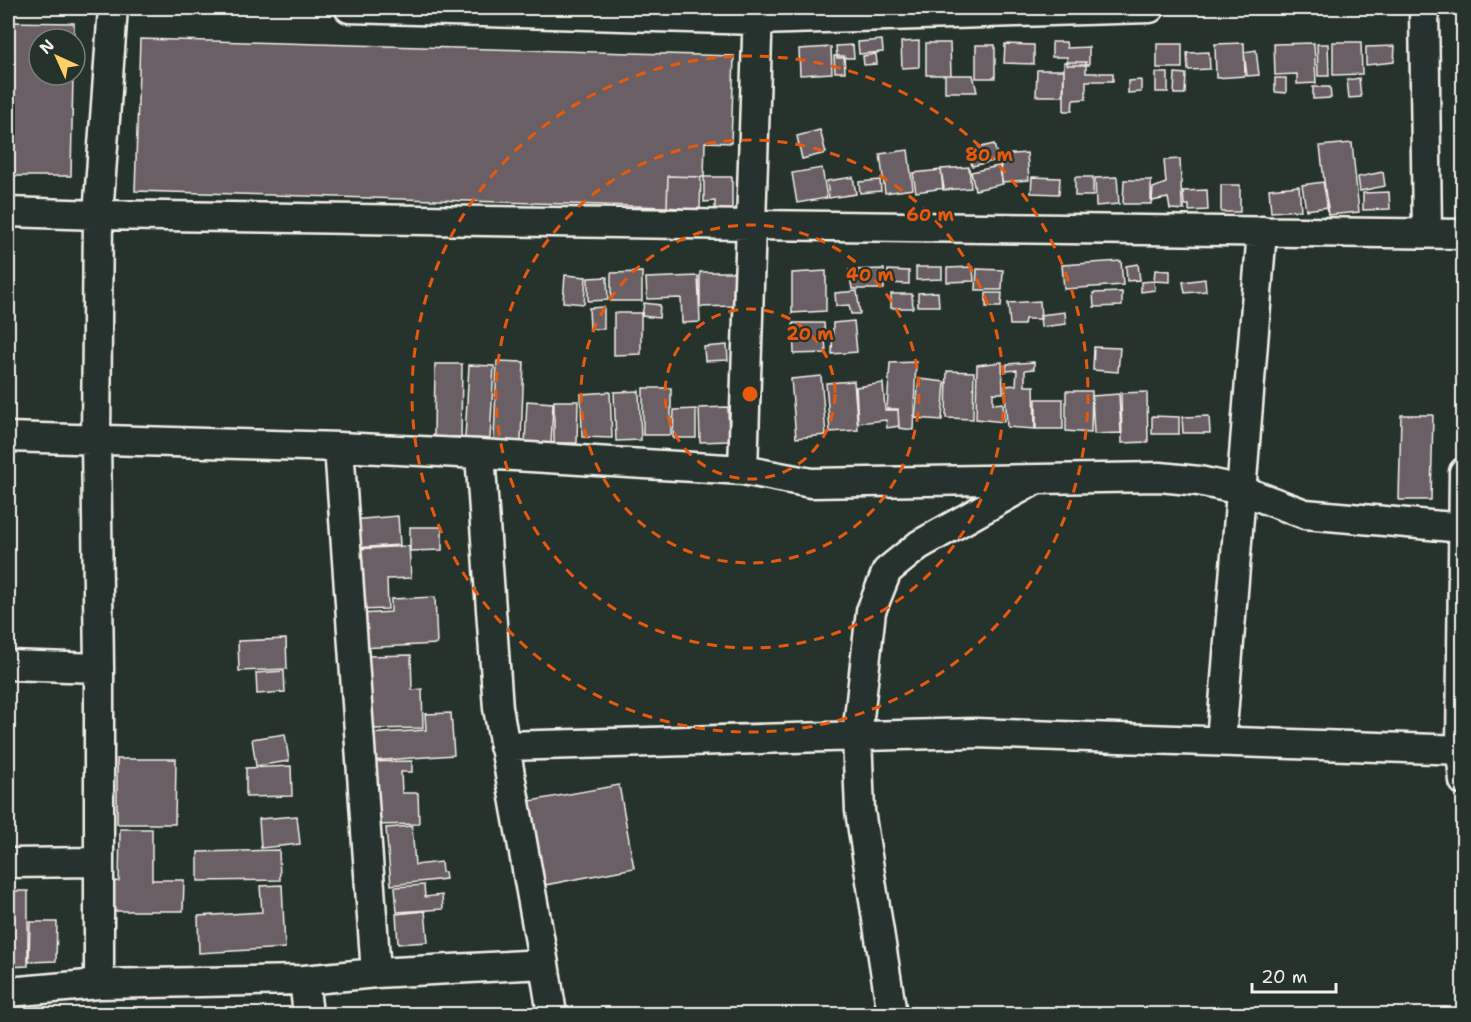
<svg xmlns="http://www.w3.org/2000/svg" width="1471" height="1022" viewBox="0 0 1471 1022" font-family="'Shantell Sans',sans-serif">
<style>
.building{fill:#6a5f65;stroke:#f4f1e8;stroke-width:1.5}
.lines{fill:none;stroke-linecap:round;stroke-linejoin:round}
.street-casing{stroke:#f4f1e8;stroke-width:33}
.street{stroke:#26332d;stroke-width:28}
.ring{fill:none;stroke:#e8590c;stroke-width:3;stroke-dasharray:10 8}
.centre{fill:#e8590c;stroke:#26332d;stroke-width:3}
.ring-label{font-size:18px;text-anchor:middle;font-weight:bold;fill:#e8590c;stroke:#26332d;stroke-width:4.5;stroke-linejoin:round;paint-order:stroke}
</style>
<rect width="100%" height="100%" fill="#26332d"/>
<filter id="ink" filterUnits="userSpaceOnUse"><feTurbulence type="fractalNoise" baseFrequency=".0167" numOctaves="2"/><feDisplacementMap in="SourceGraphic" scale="12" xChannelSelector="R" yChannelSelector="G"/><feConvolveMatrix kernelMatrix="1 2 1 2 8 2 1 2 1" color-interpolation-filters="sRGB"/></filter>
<g filter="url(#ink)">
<path class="building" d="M8,22l66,1v16h-35v36h34l-2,101h-63z
M140,39l594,17 -3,87 -26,-1 -1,35 -36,-1 -1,31 -532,-16z
M882,40l1,12 -24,2 -1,-12z
M919,41v26l-17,1 -1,-26z
M1052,42h14l1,6 22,-1v18h-22v-8h-15z
M1333,42h28l1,32 -29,1z
M926,43h24l1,32h-25z
M1244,43l1,33 -29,2 -1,-34z
M1314,43l2,40 -19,1v-10l-22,1 -1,-31z
M1005,44l29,1v19l-30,-1z
M1157,44h25v24h-25z
M1317,44h11l1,32h-11z
M853,45l1,13h-17l-1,-12z
M976,45h19v33h-19z
M1395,46l-1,16 -28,3v-18z
M831,47l1,26 -32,2 -1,-26z
M1256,50l3,25 -12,1 -3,-24z
M1209,52l1,17 -22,1 -1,-17z
M876,54l1,10 -13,1 -1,-9z
M834,56h10l1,16h-10z
M1064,62h22v11h27v8h-27v18l-13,1 -1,11h-8z
M1037,70h27l-1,26h-27z
M1156,73h12v19h-12z
M1175,73l11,1 -1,20h-11z
M945,75h28l4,17h-32z
M1275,78h11v15l-11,-1z
M1359,78l2,19 -12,1 -2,-18z
M1141,80v12l-13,1v-12z
M1313,87h17l1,11 -18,1z
M1463,87h1v118h-4z
M820,130l6,23 -24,6 -5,-23z
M1352,143l7,69 -31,3 -8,-69z
M994,144l4,16 -26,6 -3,-16z
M908,150l5,39 -28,4 -5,-39z
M1027,153l2,27 -27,2 -2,-27z
M1180,159l2,45 3,6 -15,-1 -2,-11 -16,3 1,-13 13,-5 -2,-23z
M999,166l4,18 -28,6 -4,-18z
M969,167l2,21 -28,2 -2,-21z
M822,168l5,30 -30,5 -5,-30z
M941,170l3,18 -28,4 -3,-19z
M1383,172l2,14 -25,5 -2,-14z
M668,176l33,1 -1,33 -33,-3z
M704,177h28v33l-17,1v-10l-11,1z
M853,177l3,17 -27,4 -2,-17z
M1032,177l28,1 -1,16 -28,-1z
M1075,177h18v19h-18z
M1117,177l2,27 -23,2 -1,-28z
M880,180l1,11 -21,2 -1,-11z
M1124,180h27v24h-28z
M1323,182l5,25 -22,3 -4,-25z
M1221,185h19v27h-19z
M1299,186l2,24 -30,2 -2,-23z
M1207,190l1,20 -19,1v-6h-5l-1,-14z
M1389,192l1,17 -27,1v-17z
M1121,261l2,24 -59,4 -2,-24z
M1138,264l2,16 -13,1 -1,-15z
M916,267h26v12l-26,1z
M973,267l1,14 -27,1v-14z
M884,269v20h-32l-3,-19z
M977,269l26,1 -1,20h-26z
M888,270l21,1v13l-22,-1z
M1155,270l15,1v11l-16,-1z
M826,271v40l-34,2v-40z
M642,272v29h-31v-28z
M700,272h34l-1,34 -33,1z
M565,275l21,2 -2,27 -21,-2z
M698,276l2,46 -18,1 -1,-25 -34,1 -1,-21z
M607,277l1,23 -20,1v-23z
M1205,279l1,12 -21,2 -2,-11z
M1154,281l1,9 -14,2v-10z
M857,291l3,23h-9l-2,-9 -13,1 -1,-13z
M938,292l1,14h-21v-13z
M1122,292v14l-28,1 -1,-14z
M986,293h16l-1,14h-15z
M891,294h21l1,14h-22z
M1040,301l1,18h-16l-1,6h-14l-2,-22z
M644,303l16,2 -1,13 -17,-2z
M604,307v22h-14l-1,-21z
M1065,312l1,12 -25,3 -1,-12z
M614,313h27v41l-27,1z
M854,321l3,31 -25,2 1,-31z
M793,323h31l2,30 -32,1z
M727,345l1,15 -23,1 -1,-14z
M1094,347l26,1 -2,24 -25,-2z
M497,361l27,1 -3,79 -27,-1z
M916,362l-3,68 -14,-2 -1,-19h-11l3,-46z
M1002,362l1,31h-10v11l10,-1 1,19 -28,-3 1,-54z
M1034,362v7l-9,1v16h9l1,43 -28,-2 -2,-41 11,-1 1,-15 -11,1 1,-7z
M435,364h27l-1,73h-27z
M469,365l25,1 -4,73 -25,-1z
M947,371l27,1 -1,47 -27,-1z
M821,376l5,59 -30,3 -5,-59z
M919,379l26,3 -3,38 -27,-2z
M854,381l4,49 -28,2 -4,-49z
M883,383l2,27h13l1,16 -12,2 -1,-8 -28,3 -2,-36z
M643,388h28v47h-28z
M639,391l2,49 -25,1 -2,-49z
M1066,391h26l-1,42 -25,-2z
M610,392l2,46 -30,-1 -1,-43z
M1147,392l1,50 -26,1 -1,-50z
M1119,394l2,39 -27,1 -2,-38z
M1036,399h27v30h-27z
M527,401l26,2 -2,42 -26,-1z
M554,401h24l-1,42h-23z
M728,407l1,34 -29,1 -1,-34z
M696,409v29h-23l1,-28z
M1401,415h32l-2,85h-32z
M1152,416l27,1v17h-27z
M1209,416l1,17h-27l-1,-16z
M398,516l2,29 -47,3 -2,-28z
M410,527h32v23l-32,1z
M409,546l2,32 -24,1 1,30 -29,1 -4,-61z
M435,597l2,47 -76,4 -1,-34 31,-2v-13z
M286,639l1,30 -48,2 -1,-30z
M411,655l1,35 10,-1 1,39 -55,1 -1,-73z
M284,671l1,21 -28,2 -1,-21z
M451,713l3,42 -84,6 -2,-27 58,-4 -1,-16z
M285,734l4,27 -33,5 -4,-27z
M117,759h59l-1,65h-58z
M412,761v11h-11l1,21h16l1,31 -46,1 -10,-63z
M291,766l1,30 -46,1v-29z
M619,785l15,83 -89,17 -15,-84z
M297,816l3,28 -39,4 -2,-29z
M412,826l3,39 26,-3 1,10h3l1,7 -55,6 -5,-57z
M120,829h32v51h32l-1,31h-77v-29l13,-1z
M279,850l1,30 -82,1v-29z
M282,885l3,63 -86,5 -1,-37 64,-4 -2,-26z
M424,885l1,12 17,-2 1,14 -46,3 -2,-25z
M8,891h20v75l-20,1z
M425,911l3,31 -30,2 -2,-30z
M30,922h27l-1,39 -27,1z"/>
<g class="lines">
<defs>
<path id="street" d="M349,8l409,12 392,-12
M1424,8l3,224
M8,212l90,3 653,10 713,9
M8,437l331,10 141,7 263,16 68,13 349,-6 39,4 42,9 64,24 159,14
M339,447l37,526
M480,454l18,254 46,256 8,50
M743,470l15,-462
M1464,472l-3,278 3,31
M8,665l91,3
M1221,741l41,-510
M504,746l471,-13 489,17
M8,863l91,-1
M304,980l4,34
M99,984v-316l-3,-229 2,-224 15,-207
M8,992l91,-8 205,-4 72,-7 168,-9
M892,1014l-32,-203 -3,-75 14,-125 16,-40 32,-26 114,-64"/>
</defs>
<use href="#street" class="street-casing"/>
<use href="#street" class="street"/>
</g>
</g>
<g class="ring">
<circle cx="750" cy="394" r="85"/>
<circle cx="750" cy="394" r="169"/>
<circle cx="750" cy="394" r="254"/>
<circle cx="750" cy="394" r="338"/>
</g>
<circle cx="750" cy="394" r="9" class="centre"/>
<g class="ring-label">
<text x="989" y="161">80 m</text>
<text x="930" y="221">60 m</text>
<text x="870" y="281">40 m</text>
<text x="810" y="340">20 m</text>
</g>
<rect width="1471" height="1022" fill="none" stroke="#26332d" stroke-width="30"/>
<rect x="15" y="15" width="1441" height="992" fill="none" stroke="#f4f1e8" stroke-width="2" filter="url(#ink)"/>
<g transform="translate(57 57) rotate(315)"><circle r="28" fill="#26332d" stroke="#787f78" stroke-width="1.5"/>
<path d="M0-4.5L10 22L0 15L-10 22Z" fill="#ffd166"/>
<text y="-9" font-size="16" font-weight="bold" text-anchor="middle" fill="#f4f1e8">N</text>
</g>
<path d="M1252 983v9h84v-9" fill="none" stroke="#f4f1e8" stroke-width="3"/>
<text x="1261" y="983" font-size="18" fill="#f4f1e8" stroke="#26332d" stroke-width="4.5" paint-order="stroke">20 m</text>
</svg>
